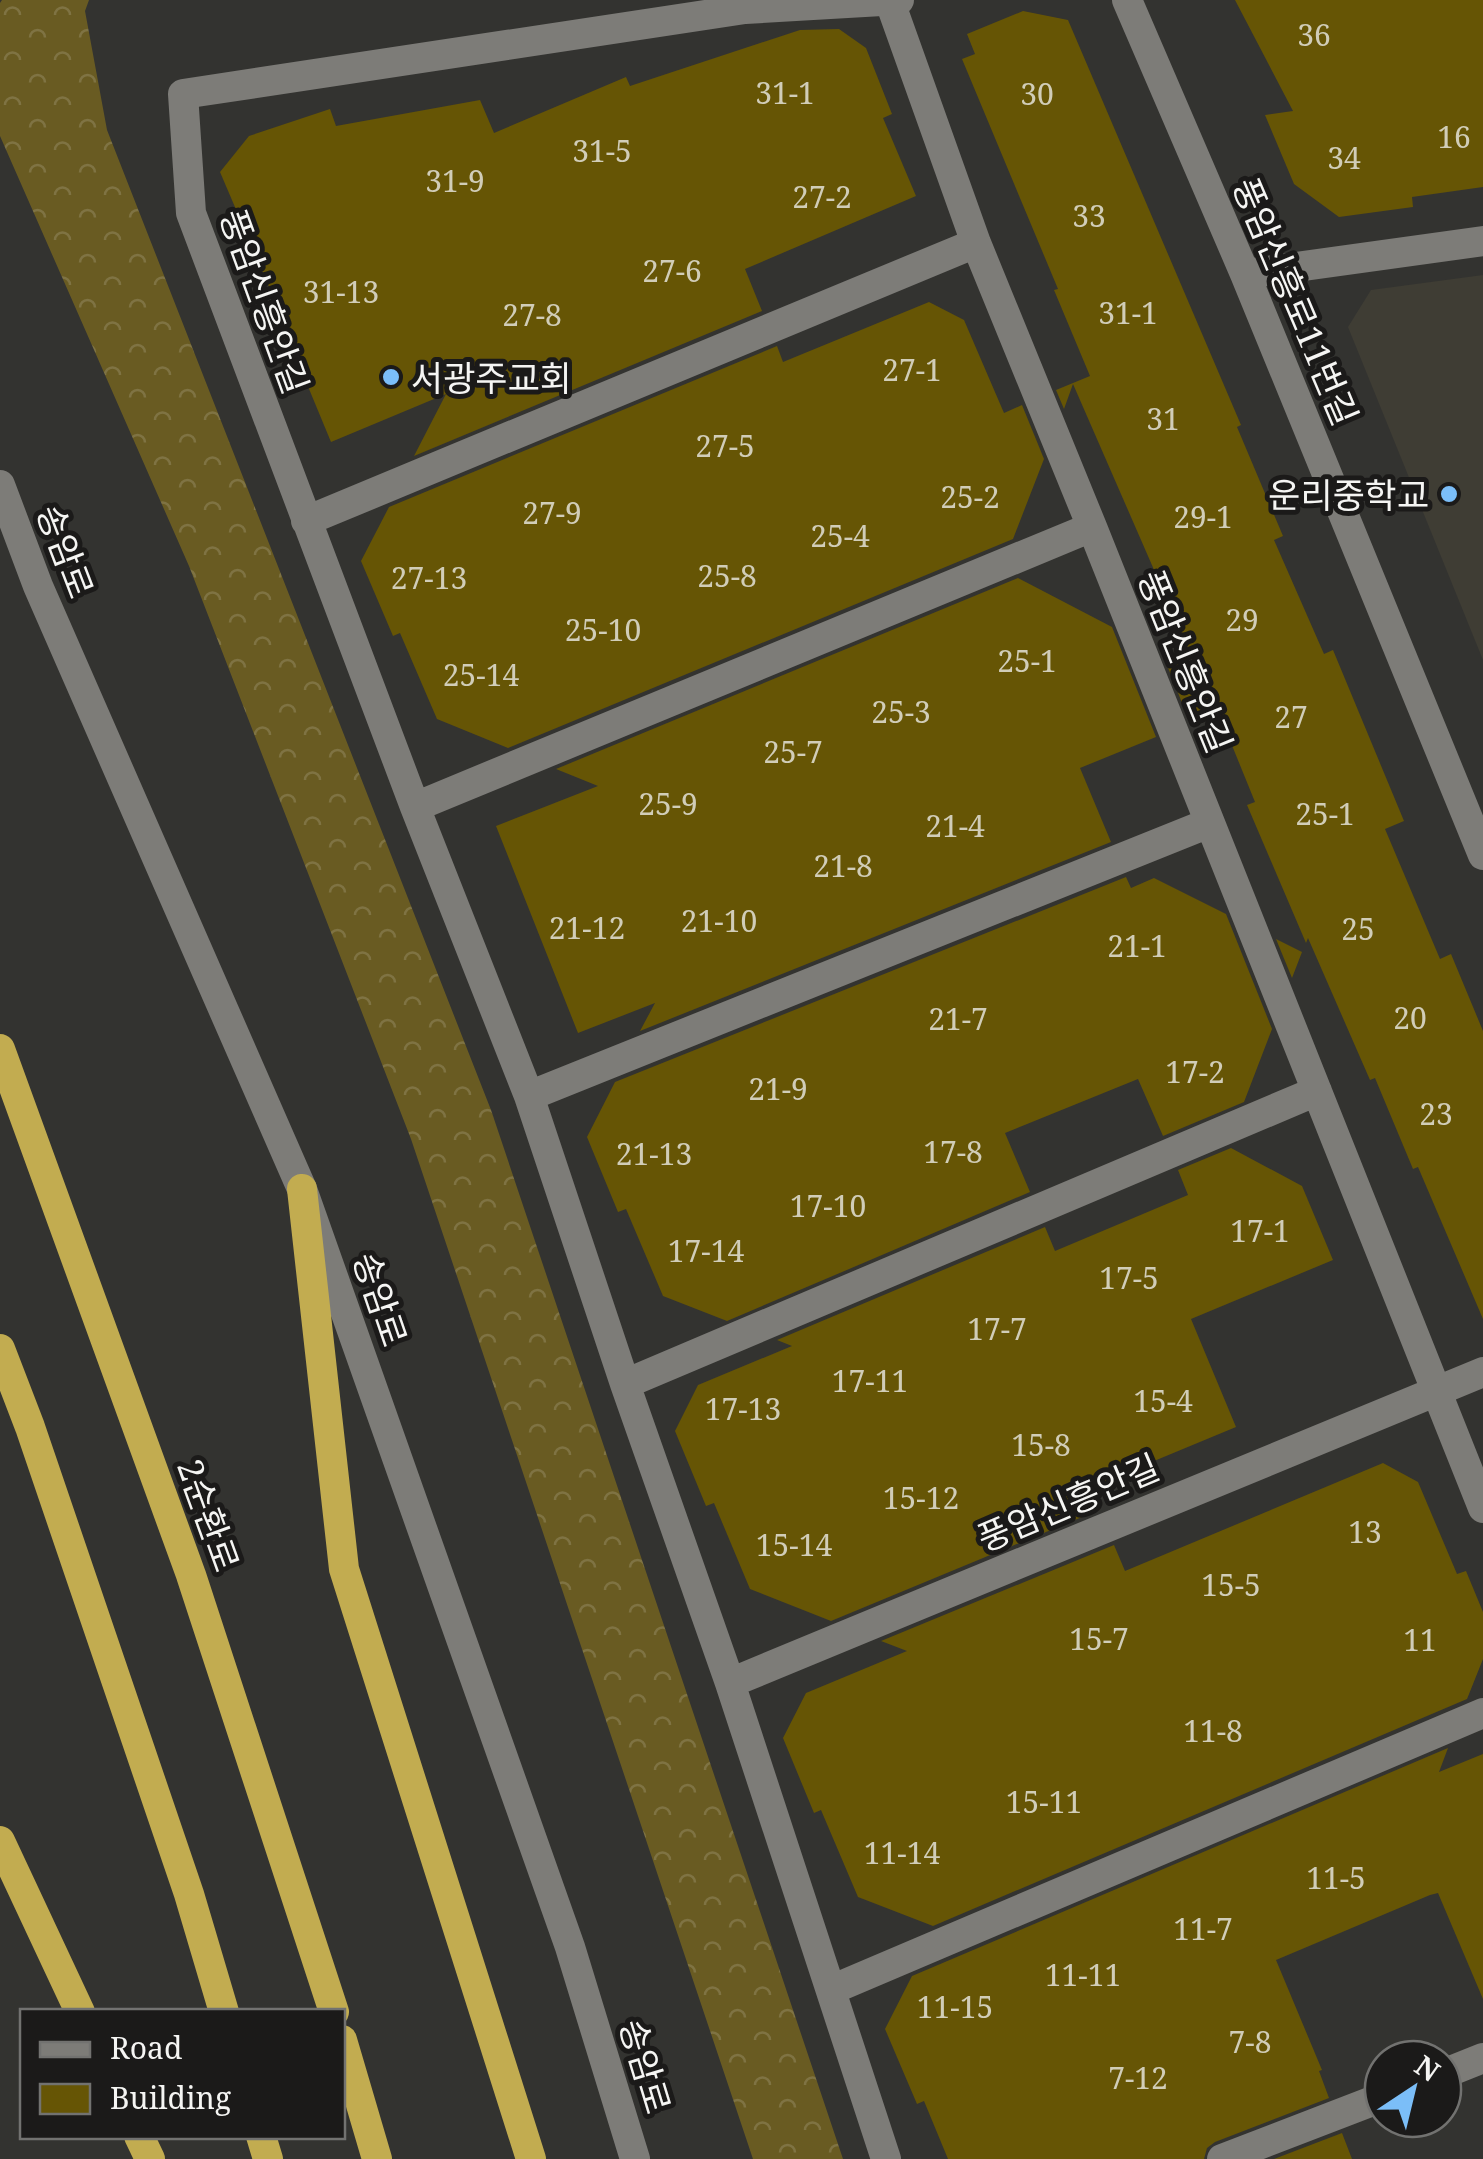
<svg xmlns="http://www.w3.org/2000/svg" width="1483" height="2159" viewBox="0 0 1483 2159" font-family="'Noto Serif','Noto Sans KR',serif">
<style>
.built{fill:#3f3d34}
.forest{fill:url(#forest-crowns)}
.building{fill:#665505}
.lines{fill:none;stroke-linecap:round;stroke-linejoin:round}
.minor{stroke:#7d7c78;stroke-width:30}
.highway{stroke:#c2ac50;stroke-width:30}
.poi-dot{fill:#7bbef8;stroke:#1b1a19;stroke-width:4}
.labels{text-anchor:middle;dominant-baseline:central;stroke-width:10;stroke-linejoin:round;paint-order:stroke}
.number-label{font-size:30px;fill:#d1cdb8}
.street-label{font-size:35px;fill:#f5f5f3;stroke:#1b1a19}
.poi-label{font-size:35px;fill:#f5f5f3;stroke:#1b1a19;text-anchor:start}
</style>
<defs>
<pattern id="forest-crowns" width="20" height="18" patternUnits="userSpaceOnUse" patternTransform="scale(2.5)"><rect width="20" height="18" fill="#695b22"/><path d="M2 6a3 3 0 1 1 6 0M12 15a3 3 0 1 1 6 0" fill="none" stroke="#7f7343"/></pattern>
</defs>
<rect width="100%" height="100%" fill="#333330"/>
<path class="built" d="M1483,275v385l-135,-333 23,-37z"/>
<path class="forest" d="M2,0h87l-4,11 22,119 384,980 352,1049h-90l-342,-1020 -222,-573 -189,-430v-133z"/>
<path class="building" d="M1235,0h248v187l-71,10 1,10 -74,10 -45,-33 -29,-69 28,-4z
M1023,11l45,9 173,405 -4,2 46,109 -9,4 50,114 9,-4 71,171 -19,8 55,130 11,-5 32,77v288l-65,-152 -5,2 -38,-91 -5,2 -62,-142 -2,5 -59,-138 8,-3 -37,-91 -28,12 -27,-68 36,18 -126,-289 -9,25 -8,-19 34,-14 -36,-86 4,-1 -96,-230 13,-5 -8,-20z
M839,29l27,19 26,66 -9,4 33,78 -171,73 17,42 -348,145 32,-62 -115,48 -29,-70 3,-1 -85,-199 29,-36 81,-27 6,17 144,-26 14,33 132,-56 4,9 170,-56z
M929,302l35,18 40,93 18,-8 22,54 -31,80 -505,209 -71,-29 -37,-86 -7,3 -32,-75 28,-54 388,-161 6,16z
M1018,578l94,49 44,110 -76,31 31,74 -471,189 15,-28 -77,30 -82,-207 102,-40 -42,-17z
M1126,877l5,11 23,-10 72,36 46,115 -28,73 -81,34 -25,-57 -133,54 25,59 -303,129 -64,-25 -37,-87 -8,3 -31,-75 28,-55z
M1276,939l26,13 -10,26z
M1231,1148l71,38 31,74 -142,59 45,108 -147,61 10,22 -268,111 -81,-32 -36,-86 -8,3 -31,-75 23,-46 94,-39 -15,-6 268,-113 10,24 133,-56 -10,-25z
M1383,1463l35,19 39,92 9,-3 17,41v47l-16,40 -534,227 -75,-29 -37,-87 -7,3 -31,-75 23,-45 101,-42 -26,-10 233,-96 11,26z
M1448,1748l-9,24 44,-18v245l-45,-106 -8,2 -154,65 46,110 -3,1 10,27 -114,44 -8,6 -3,11h-256l-24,-58 -7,3 -32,-75 27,-53z
M1342,2133l10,26h-78z"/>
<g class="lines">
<path class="minor" d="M1127,0l118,274 238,581
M890,2l86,241 116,284 391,981
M1245,274l238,-33
M0,485l38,101 264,603 268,758 65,212
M306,521l670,-278
M415,807l677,-280
M529,1096l680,-273
M625,1384l692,-293
M730,1683l753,-311
M831,1990l652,-277
M1443,2074l40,-16
M886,2159l-156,-476 -105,-299 -96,-288 -114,-289 -224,-594 -8,-119 562,-85 154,-9
M1222,2159l161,-62"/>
<path class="highway" d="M0,1049l191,526 143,437
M302,1189l42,380 187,590
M0,1349l30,78 159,467 35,118
M0,1841l80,171
M342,2040l35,119
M139,2136l11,23
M261,2136l7,23"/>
</g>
<g class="poi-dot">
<circle cx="391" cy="377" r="10"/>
<circle cx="1449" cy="494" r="10"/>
</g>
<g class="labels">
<g class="number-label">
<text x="1314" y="34">36</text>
<text x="785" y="92">31-1</text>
<text x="1037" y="93">30</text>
<text x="1454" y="136">16</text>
<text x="602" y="150">31-5</text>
<text x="1344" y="157">34</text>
<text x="455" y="180">31-9</text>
<text x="822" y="196">27-2</text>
<text x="1089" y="215">33</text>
<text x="672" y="270">27-6</text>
<text x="341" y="291">31-13</text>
<text x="1128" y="312">31-1</text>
<text x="532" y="314">27-8</text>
<text x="912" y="369">27-1</text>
<text x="1163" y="418">31</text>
<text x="725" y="445">27-5</text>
<text x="970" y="496">25-2</text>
<text x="552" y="512">27-9</text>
<text x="1203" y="516">29-1</text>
<text x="840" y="535">25-4</text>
<text x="727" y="575">25-8</text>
<text x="429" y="577">27-13</text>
<text x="1242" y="619">29</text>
<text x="603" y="629">25-10</text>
<text x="1027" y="660">25-1</text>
<text x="481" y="674">25-14</text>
<text x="901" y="711">25-3</text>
<text x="1291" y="716">27</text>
<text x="793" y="751">25-7</text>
<text x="668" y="803">25-9</text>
<text x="1325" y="813">25-1</text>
<text x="955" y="825">21-4</text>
<text x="843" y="865">21-8</text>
<text x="719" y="920">21-10</text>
<text x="587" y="927">21-12</text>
<text x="1358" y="928">25</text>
<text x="1137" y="945">21-1</text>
<text x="1410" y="1017">20</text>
<text x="958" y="1018">21-7</text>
<text x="1195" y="1071">17-2</text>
<text x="778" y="1088">21-9</text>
<text x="1436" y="1113">23</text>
<text x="953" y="1151">17-8</text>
<text x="654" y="1153">21-13</text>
<text x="828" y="1205">17-10</text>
<text x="1260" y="1230">17-1</text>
<text x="706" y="1250">17-14</text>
<text x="1129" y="1277">17-5</text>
<text x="997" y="1328">17-7</text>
<text x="870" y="1380">17-11</text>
<text x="1163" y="1400">15-4</text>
<text x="743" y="1408">17-13</text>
<text x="1041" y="1444">15-8</text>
<text x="921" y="1497">15-12</text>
<text x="1365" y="1531">13</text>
<text x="794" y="1544">15-14</text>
<text x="1231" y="1584">15-5</text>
<text x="1099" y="1638">15-7</text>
<text x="1420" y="1639">11</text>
<text x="1213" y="1730">11-8</text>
<text x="1044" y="1801">15-11</text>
<text x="902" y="1852">11-14</text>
<text x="1336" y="1877">11-5</text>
<text x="1203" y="1928">11-7</text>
<text x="1083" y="1974">11-11</text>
<text x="955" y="2006">11-15</text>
<text x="1250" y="2041">7-8</text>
<text x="1138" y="2077">7-12</text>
</g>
<g class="street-label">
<text transform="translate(265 301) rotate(70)">풍암신흥안길</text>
<text transform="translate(1296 301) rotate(67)">풍암신흥로11번길</text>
<text transform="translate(66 551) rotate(69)">송암로</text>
<text transform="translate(1186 661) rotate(68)">풍암신흥안길</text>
<text transform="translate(381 1299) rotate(71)">송암로</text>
<text transform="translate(1068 1502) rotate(-23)">풍암신흥안길</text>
<text transform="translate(209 1515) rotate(70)">2순환로</text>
<text transform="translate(646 2066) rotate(73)">송암로</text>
</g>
<g class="poi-label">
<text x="411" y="377">서광주교회</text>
<text x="1429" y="494" text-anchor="end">운리중학교</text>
</g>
</g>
<rect x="20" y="2009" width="325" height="130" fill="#1b1a19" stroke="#727270" stroke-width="2.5"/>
<rect x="40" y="2042" width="50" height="15" fill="#7d7c78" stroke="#727270" stroke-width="2.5"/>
<text x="110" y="2059" font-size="30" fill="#f5f5f3">Road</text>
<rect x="40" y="2084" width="50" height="30" fill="#665505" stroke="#727270" stroke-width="2.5"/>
<text x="110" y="2109" font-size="30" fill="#f5f5f3">Building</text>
<g transform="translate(1413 2089) rotate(35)"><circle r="48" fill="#1b1a19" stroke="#727270" stroke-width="2.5"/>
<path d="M0-8L18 38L0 25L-18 38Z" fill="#7bbef8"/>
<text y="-15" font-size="28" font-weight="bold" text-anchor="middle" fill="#f5f5f3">N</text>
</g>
</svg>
